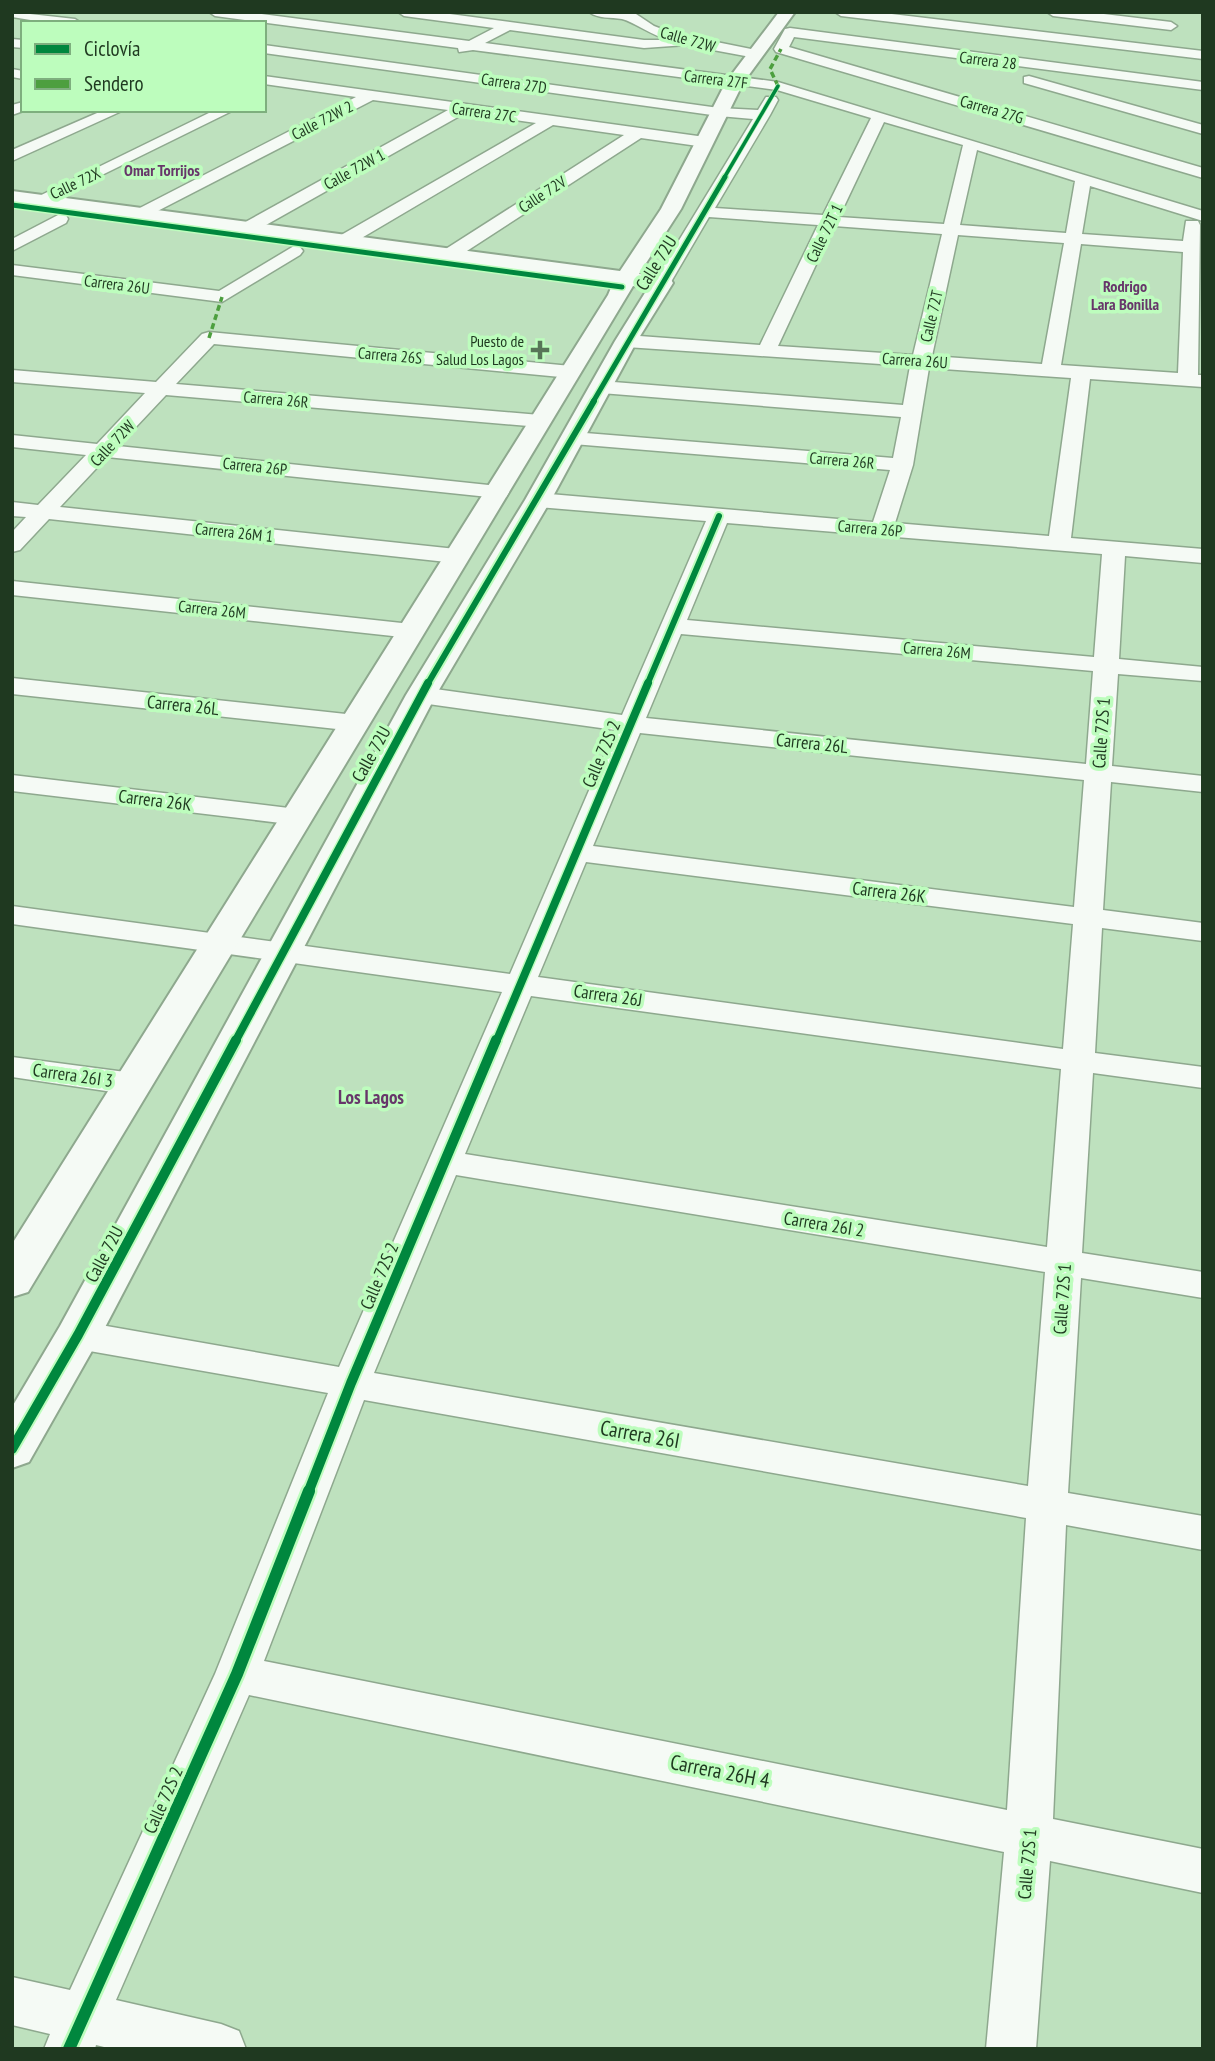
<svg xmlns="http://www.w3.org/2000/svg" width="1215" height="2061" viewBox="0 0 1215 2061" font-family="'PT Sans Narrow',sans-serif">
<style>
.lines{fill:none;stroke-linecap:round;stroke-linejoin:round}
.street-casing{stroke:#8ea88e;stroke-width:3}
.secondary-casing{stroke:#8ea88e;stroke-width:4}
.street{fill:#f5faf5;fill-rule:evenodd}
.secondary{fill:#f5faf5;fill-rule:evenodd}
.quiet{stroke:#4d9f3f;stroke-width:3.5;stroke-dasharray:6 3.5;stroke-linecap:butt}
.cycleway-far5-casing{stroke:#bdfdbd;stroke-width:5}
.cycleway-far4-casing{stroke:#bdfdbd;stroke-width:8}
.cycleway-far3-casing{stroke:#bdfdbd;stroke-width:10}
.cycleway-far2-casing{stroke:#bdfdbd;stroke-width:11}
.cycleway-far1-casing{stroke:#bdfdbd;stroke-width:14}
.cycleway-casing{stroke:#bdfdbd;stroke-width:17}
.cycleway-far5{stroke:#00873e;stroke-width:3.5}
.cycleway-far4{stroke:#00873e;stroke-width:5}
.cycleway-far3{stroke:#00873e;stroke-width:6}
.cycleway-far2{stroke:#00873e;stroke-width:8}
.cycleway-far1{stroke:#00873e;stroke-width:10}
.cycleway{stroke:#00873e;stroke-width:12}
.poi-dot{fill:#577457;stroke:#bdfdbd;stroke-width:2.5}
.labels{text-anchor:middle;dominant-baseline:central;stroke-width:7;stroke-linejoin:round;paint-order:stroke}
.far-street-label{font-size:16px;fill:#1f3920;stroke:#bdfdbd}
.far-neighbourhood-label{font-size:16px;font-weight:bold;fill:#67376a;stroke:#bdfdbd}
.far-poi-label{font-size:16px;fill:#1f3920;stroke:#bdfdbd;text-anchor:end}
.street-label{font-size:18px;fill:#1f3920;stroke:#bdfdbd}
.neighbourhood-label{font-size:19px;font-weight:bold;fill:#67376a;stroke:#bdfdbd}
.near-street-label{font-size:21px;fill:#1f3920;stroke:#bdfdbd}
</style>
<rect width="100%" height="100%" fill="#bee1be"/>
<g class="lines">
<defs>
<path id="street" d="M12,12l63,7 6,4h-32l-37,-6z
M209,12h37l223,29 25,-13 -90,-12 -6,-4h37l209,28h25c-16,-4 -35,-18 -47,-21 -11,-2 -24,0 -33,-7h44l21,14 18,7 84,17 7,4 -7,4 -70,-13 -42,3 -134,-18 -25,13 293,39 425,129v10l-113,-35 -8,48 101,7 3,-20h12l2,4 -2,150h5v12l-113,-8 -19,159 132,11v14l-78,-7 -6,103 84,8v14l-85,-7 -6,92 91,10v16l-92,-10 -8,128 100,13v18l-101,-13 -7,125 108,14v21l-110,-15 -11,180 121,19v26l-122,-20 -13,215 135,23v34l-137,-25 -13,294 150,30v44l-153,-32 -14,188h-50l18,-197 -755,-157 -133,305 105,24 18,7 7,18h-134l-16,-4 -1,4h-51l6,-15 -38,-9v-48l58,13 145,-316 113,-281 -250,-44 -13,-4 -6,-10 6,-10 13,-4 261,46 163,-375 -490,-68v-18l498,68 105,-244 -194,-27 -9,-3 -4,-5 4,-5 9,-3 201,28 84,-194 -168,-14 -8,-2 -3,-5 3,-5 8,-2 335,29 17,-52 -317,-26 -7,-2 -3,-4 3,-4 7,-2 320,26 8,-41 -300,-24 -10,-6 10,-6 302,24 7,-39 -284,-19 -9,-6 9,-6 134,10 58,-120 -109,-8 -41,70 -6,1 -9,-5 100,-164 -34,-3 -455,-63v-8l455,63 39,2 8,-13h10l2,3 -8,15 -55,93 108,7 48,-97 -94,-28 -304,-40 -14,2 -1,-4 -243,-32zM884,122l79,23 -19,79 -105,-7zM977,150l98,31 -9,52 -106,-8zM834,226l108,8 -29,121 -135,-9zM958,235l106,8 -22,121 -110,-8zM1081,244l102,8 -5,121 -117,-8zM929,368l142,10 -22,158 -154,-13 18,-58zM727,523l375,31 -8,103 -407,-37zM681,634l412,37 -7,93 -440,-46zM640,733l444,47 -10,127 -481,-61zM586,862l487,62 -10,125 -525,-72zM531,996l530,73 -14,178 -582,-93zM456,1175l589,97 -17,214 -654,-113zM364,1400l662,118 -19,292 -743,-149z
M835,12h40l328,39v8l-362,-43z
M1047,12h40l84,10 6,4 -6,4 -118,-14z
M790,28l413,54v8l-409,-53 -5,10 414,121v10l-427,-126 -2,-3 11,-20z
M12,39l11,1v8l-11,-1z
M12,69l11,2v8l-11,-2z
M264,76l441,61 8,5 -8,5 -64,-9 -188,122h-12l-3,-4 3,-4 183,-117 -71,-10 -205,121h-12l-2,-4 2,-4 200,-115 -71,-10 -213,120h-12l-2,-4 2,-4 208,-115 -75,-10 -229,118h-12l-2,-3 2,-3 224,-115 -92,-13z
M1029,76l174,49v9l-179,-51v-6z
M23,102v8h3l-14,5v-10z
M104,110h20l-112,51v-11z
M215,110h19l-191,94h-12l-2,-3z
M60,214l6,1 2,4 -2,4 -54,28v-12z
M294,246l6,1 3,4 -3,4 -78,47 -210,-27v-10l207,26z
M209,332l362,34 10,6 -10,6 -357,-34 -38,40 364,31 7,2 3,4 -3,4 -7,2 -374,-32 -48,51 380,40 8,1 3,5 -3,5 -8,1 -391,-41 -47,50 396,42 8,2 3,5 -3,5 -8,2 -407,-44 -29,31 -8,2v-20l14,-15 -14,-1v-14l26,3 48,-50 -74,-8v-12l85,9 48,-51 -133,-11v-12l144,12 46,-48z
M12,581l399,43 9,2 3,5 -3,5 -9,2 -399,-43z
M12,678l343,37 9,3 4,5 -4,5 -9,3 -343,-37z
M12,775l285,34 10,2 4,6 -4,6 -10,2 -285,-34z
M12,1057l121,16 11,4 5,7 -5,7 -11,4 -121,-18z"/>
<path id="secondary" d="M779,12h16l-52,71 -62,126 -42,65 31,4 3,5 -36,58 -86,159 -115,195 -335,640 -72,127 -17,6v-61l48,-81 346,-631 119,-195 90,-159 33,-53 -15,-2 -605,1006 -16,5v-53l596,-949 5,-12 -601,-80v-12l608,80 41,-62 65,-127z"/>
</defs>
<use href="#street" class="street-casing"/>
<use href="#secondary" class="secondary-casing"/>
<use href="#street" class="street"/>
<use href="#secondary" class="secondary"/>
<path class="quiet" d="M778,86l-8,-17 11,-20
M209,338l13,-41"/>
<defs>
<path id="cycleway-far5" d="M724,178l54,-92"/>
<path id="cycleway-far4" d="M12,205l610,82
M593,402l132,-225"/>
<path id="cycleway-far3" d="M427,685l167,-284
M647,685l72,-169"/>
<path id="cycleway-far2" d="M235,1042l193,-359
M496,1042l152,-359"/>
<path id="cycleway-far1" d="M12,1449l66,-114 158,-295
M308,1493l43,-110 145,-343"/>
<path id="cycleway" d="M69,2049l168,-375 72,-183"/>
</defs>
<use href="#cycleway-far5" class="cycleway-far5-casing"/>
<use href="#cycleway-far4" class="cycleway-far4-casing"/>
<use href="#cycleway-far3" class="cycleway-far3-casing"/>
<use href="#cycleway-far2" class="cycleway-far2-casing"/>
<use href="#cycleway-far1" class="cycleway-far1-casing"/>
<use href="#cycleway" class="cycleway-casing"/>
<use href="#cycleway-far5" class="cycleway-far5"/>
<use href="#cycleway-far4" class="cycleway-far4"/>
<use href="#cycleway-far3" class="cycleway-far3"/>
<use href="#cycleway-far2" class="cycleway-far2"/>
<use href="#cycleway-far1" class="cycleway-far1"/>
<use href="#cycleway" class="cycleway"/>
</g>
<path class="poi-dot" d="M536.5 339.5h7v7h7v7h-7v7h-7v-7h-7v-7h7z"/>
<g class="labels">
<g class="far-street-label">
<text transform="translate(688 39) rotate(16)">Calle 72W</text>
<text transform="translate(988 60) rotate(7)">Carrera 28</text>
<text transform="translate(716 79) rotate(7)">Carrera 27F</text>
<text transform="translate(514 83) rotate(8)">Carrera 27D</text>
<text transform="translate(992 109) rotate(16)">Carrera 27G</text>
<text transform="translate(484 112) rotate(8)">Carrera 27C</text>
<text transform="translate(322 120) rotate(-27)">Calle 72W 2</text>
<text transform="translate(354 169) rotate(-29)">Calle 72W 1</text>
<text transform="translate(75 183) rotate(-25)">Calle 72X</text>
<text transform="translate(542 194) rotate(-33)">Calle 72V</text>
<text transform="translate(824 233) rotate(-64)">Calle 72T 1</text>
<text transform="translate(117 284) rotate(7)">Carrera 26U</text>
<text transform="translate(931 316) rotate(-77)">Calle 72T</text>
<text transform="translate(390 355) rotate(5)">Carrera 26S</text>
<text transform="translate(915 360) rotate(4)">Carrera 26U</text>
<text transform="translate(276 399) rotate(5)">Carrera 26R</text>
<text transform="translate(112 443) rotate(-47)">Calle 72W</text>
<text transform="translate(842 460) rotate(5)">Carrera 26R</text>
<text transform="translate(255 466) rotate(6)">Carrera 26P</text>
<text transform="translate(870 528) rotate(5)">Carrera 26P</text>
<text transform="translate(234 532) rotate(6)">Carrera 26M 1</text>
<text transform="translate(212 609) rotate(6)">Carrera 26M</text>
<text transform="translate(937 650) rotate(5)">Carrera 26M</text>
</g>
<g class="far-neighbourhood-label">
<text x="162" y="170">Omar Torrijos</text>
<text x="1125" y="286">Rodrigo<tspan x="1125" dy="18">Lara Bonilla</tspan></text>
</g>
<g class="far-poi-label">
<text x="524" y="341">Puesto de<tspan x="524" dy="18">Salud Los Lagos</tspan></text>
</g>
<g class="street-label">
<text transform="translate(656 263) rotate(-58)">Calle 72U</text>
<text transform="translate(183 705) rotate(6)">Carrera 26L</text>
<text transform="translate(1101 733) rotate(-86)">Calle 72S 1</text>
<text transform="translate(812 743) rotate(6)">Carrera 26L</text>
<text transform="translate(371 754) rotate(-61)">Calle 72U</text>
<text transform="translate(601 754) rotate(-67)">Calle 72S 2</text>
<text transform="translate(155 800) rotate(7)">Carrera 26K</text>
<text transform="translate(889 892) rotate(7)">Carrera 26K</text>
<text transform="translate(608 995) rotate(8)">Carrera 26J</text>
<text transform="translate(73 1075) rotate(8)">Carrera 26I 3</text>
<text transform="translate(824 1224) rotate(9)">Carrera 26I 2</text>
<text transform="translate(104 1254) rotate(-62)">Calle 72U</text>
<text transform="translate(379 1276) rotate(-67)">Calle 72S 2</text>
<text transform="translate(1062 1299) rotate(-86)">Calle 72S 1</text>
<text transform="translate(163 1800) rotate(-66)">Calle 72S 2</text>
<text transform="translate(1027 1864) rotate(-85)">Calle 72S 1</text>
</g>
<g class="neighbourhood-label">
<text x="371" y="1097">Los Lagos</text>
</g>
<g class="near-street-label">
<text transform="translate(640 1434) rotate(10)">Carrera 26I</text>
<text transform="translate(720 1771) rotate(11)">Carrera 26H 4</text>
</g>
</g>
<rect width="1215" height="2061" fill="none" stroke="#1f3920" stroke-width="28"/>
<rect x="21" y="21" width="245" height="91" fill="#bdfdbd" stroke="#7eaf7e" stroke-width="2"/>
<rect x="35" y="44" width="35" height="10" fill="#00873e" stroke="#7eaf7e" stroke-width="2"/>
<text x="84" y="56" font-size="21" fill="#1f3920">Ciclovía</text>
<rect x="35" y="79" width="35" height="10" fill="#4d9f3f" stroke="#7eaf7e" stroke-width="2"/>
<text x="84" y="91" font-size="21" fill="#1f3920">Sendero</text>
</svg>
